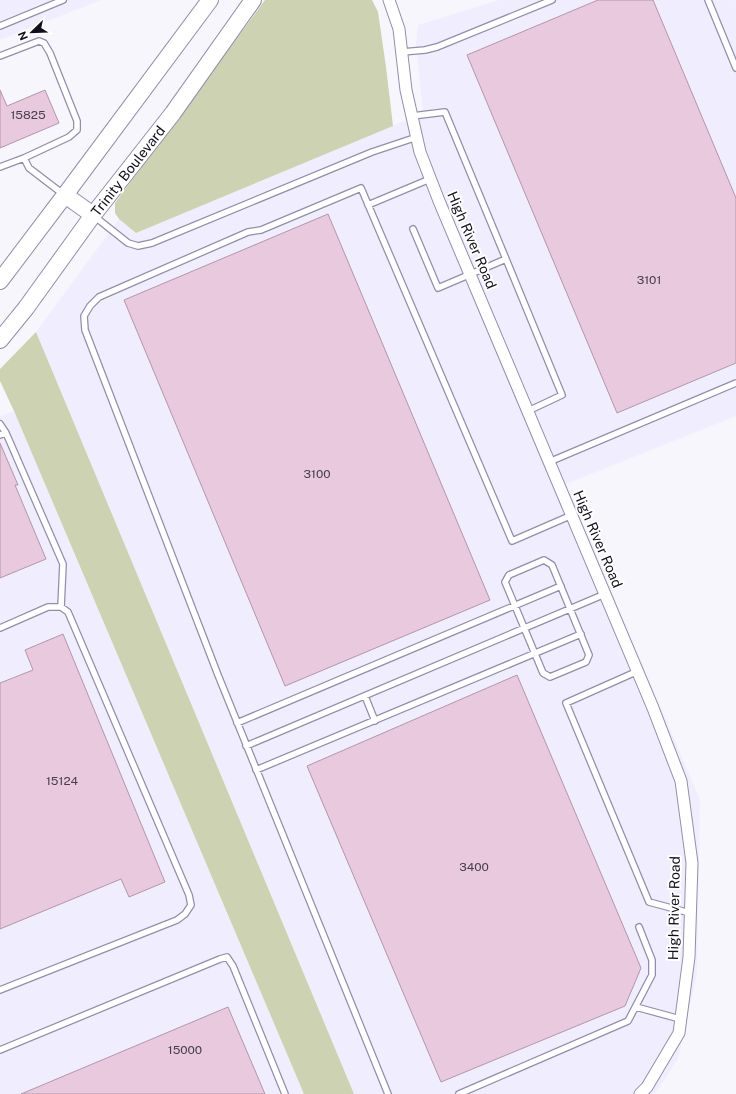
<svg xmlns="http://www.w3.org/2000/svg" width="736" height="1094" viewBox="0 0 736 1094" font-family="'Public Sans',sans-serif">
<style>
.built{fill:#f0eefe}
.green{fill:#cdd2b2}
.building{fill:#e8c9dd;stroke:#b395a8}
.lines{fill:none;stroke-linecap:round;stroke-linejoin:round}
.service-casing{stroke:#918eab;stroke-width:8}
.minor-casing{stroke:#918eab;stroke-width:13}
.secondary-casing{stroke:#918eab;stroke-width:18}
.service{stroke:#fff;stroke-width:5.5}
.minor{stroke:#fff;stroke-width:11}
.secondary{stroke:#fff;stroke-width:16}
.labels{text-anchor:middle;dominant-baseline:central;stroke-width:4;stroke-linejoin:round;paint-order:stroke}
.number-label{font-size:12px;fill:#473e4b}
.street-label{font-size:14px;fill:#110f1a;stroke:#fff}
</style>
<rect width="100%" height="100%" fill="#f7f6fd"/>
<path class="built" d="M0,0h101l-101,40z
M499,0h236l1,2v414l-170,68 134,316 -3,174 -19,85 -23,35h-301l-318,-762 83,-113 17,14 287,-120 -7,-69 2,-19z
M14,411l290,683h-304v-678z"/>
<path class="green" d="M265,0h107l6,12 8,55 7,59 -257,107 -17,-14 -4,-6v-10z
M36,332l318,762h-50l-290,-683 -14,-30v-12z"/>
<path class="building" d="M598,0h55l83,198v165l-119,50 -150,-358z
M0,90l7,16 38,-16 14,33 -59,25z
M328,214l162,386 -205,86 -161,-386z
M0,443l18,42h-3l31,74 -46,19z
M63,634l102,248 -36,15 -8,-18 -121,50v-246l33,-13 -8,-20z
M517,675l124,293 -16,38 -184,76 -134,-316z
M228,1007l37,87h-244z"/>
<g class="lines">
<defs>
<path id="service" d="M708,0l28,68
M0,26l63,-26
M402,52l23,-2 12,-3 115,-47
M0,56l39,-15 5,2 6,10 27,68v9l-8,7 -45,21 -24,9
M412,116l33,-4 61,147
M24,158l5,10 34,26
M368,205l62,-26
M94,216l34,27 10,3 14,-3 220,-91 45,-15
M413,229l25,59 68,-29 56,136 -34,16
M0,424l6,9
M0,435l6,-2 57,131 -2,43
M549,462l187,-79
M544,560l8,5 37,90 -3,7 -36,15 -7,-4 -38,-91 4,-7z
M0,628l48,-21h13l7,5 121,283 2,10 -6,9 -8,6 -177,70
M638,671l-72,32 83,199 41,11
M365,696l10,25
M237,723l324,-137
M246,746l359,-152
M256,770l325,-136
M636,1007l44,12
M0,1050l220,-91 7,-2 6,9 52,128
M388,1094l-170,-419 -133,-345 -1,-14 6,-10 9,-9 149,-65 13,-2 100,-42 151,353 60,-26
M459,1094l169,-73 24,-46v-15l-13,-33"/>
<path id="minor" d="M389,0l10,29 7,61 14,62 19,49 214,507 28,73 11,82 -3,94 -10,76 -32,54 -7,7"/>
<path id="secondary" d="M65,195l28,20
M0,281l65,-86 145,-195
M0,340l26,-32 67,-93 80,-102 80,-113"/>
</defs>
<use href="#service" class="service-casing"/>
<use href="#minor" class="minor-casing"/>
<use href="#secondary" class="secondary-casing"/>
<use href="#service" class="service"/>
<use href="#minor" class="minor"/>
<use href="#secondary" class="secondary"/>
</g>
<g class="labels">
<g class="number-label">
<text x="28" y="115">15825</text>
<text x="649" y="280">3101</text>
<text x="317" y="474">3100</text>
<text x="62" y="781">15124</text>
<text x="474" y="867">3400</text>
<text x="185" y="1050">15000</text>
</g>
<g class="street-label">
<text transform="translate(128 171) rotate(-52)">Trinity Boulevard</text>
<text transform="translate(472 240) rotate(67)">High River Road</text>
<text transform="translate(598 539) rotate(67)">High River Road</text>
<text transform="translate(674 908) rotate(-89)">High River Road</text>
</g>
</g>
<g transform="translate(32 32) rotate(247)" stroke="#ffffff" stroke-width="3" paint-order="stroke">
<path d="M0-3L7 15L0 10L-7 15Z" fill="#110f1a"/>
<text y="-6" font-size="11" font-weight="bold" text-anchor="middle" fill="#110f1a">N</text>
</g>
</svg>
